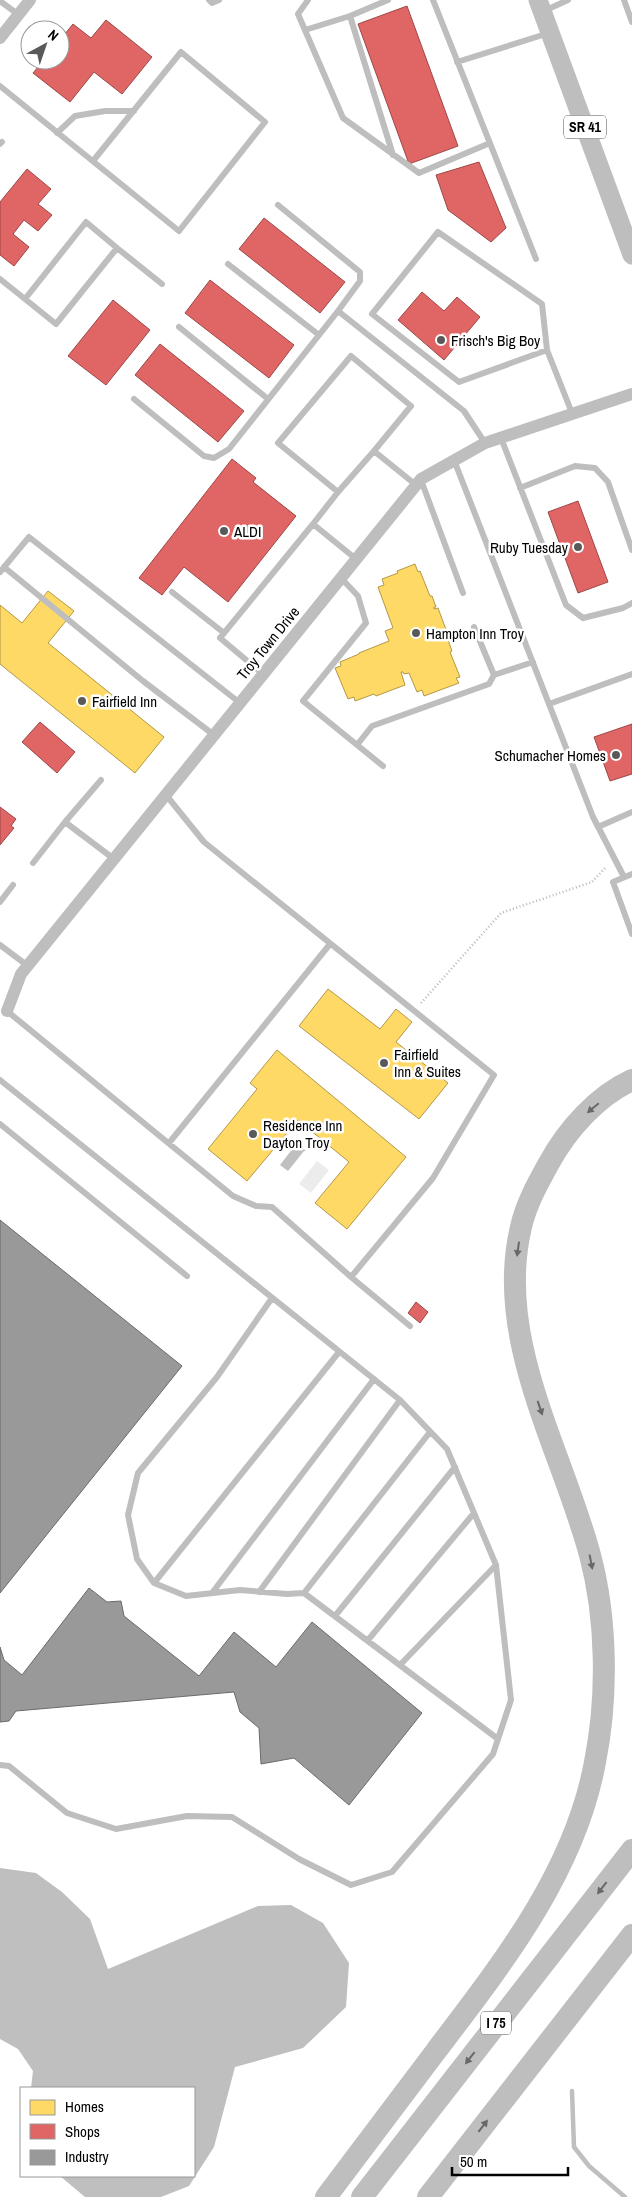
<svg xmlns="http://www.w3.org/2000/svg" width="632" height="2197" viewBox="0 0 632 2197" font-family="'Archivo Narrow',sans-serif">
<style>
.green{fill:#ececec}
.water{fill:#bfbfbf}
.homes{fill:#ffd966;stroke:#b29847}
.shops{fill:#e06666;stroke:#9d4747}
.industry{fill:#999;stroke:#6b6b6b}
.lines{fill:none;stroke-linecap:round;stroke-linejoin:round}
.stream{stroke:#bfbfbf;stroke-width:4.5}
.path{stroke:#b9b9b9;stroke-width:2.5;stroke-dasharray:1 2.5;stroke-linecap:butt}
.lane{stroke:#bebebe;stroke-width:6}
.street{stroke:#bebebe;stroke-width:12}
.primary{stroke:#bebebe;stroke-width:19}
.highway{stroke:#bebebe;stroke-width:22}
.oneway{fill:#686868}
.poi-dot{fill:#595959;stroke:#fff;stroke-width:2}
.labels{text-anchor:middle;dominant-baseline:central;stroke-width:5;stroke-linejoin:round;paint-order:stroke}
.shield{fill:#fff;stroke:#4c4c4c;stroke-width:1}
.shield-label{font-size:14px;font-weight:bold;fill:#000}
.poi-label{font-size:15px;fill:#000;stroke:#fff;text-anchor:start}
.street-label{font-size:15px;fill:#000;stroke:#fff}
</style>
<rect width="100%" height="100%" fill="#fff"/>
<path class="green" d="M317,1161l12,9 -18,23 -12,-9z"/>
<path class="water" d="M297,1143l9,8h-2l-16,20 -8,-6z
M0,1868l36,5 26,19 28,27 18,50 150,-63 33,-1 32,18 26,40 -3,44 -43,41 -68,19 -21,80 -25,39 -28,11h-76l-25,-21h134v-88h-163l2,-17 -15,-22 -18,-10z"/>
<path class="homes" d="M415,564l3,8 2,-1 10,25h2l4,11h-2v2l4,-1 10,27 -1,2 5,14 -2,1 10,25 -4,1 3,5 -35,13 -2,-6 -5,2 -8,-19 -5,1 -1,-2h-2l4,13 -29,11 -2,-2 -19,7 -1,-4 -6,2 -13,-31 6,-2 -1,-4 19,-8v-1l30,-12 -4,-10 8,-3 -15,-41 6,-2 -2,-6 16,-6 -1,-2z
M48,591l26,20 -26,32 116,94 -29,36 -135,-109v-59l22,18z
M328,989l52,40 16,-20 16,13 -16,20 52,41 -29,36 -120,-93z
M277,1050l129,107 -59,72 -32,-26 34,-41 -51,-42 -51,61 -39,-32 49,-60 -7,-6z"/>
<path class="shops" d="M407,6l51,140 -49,18 -51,-140z
M106,20l46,37 -30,37 -28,-22 -24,30 -37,-29 11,-13h16v-20l13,-16 18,14z
M479,162l27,66 -15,14 -43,-32 -12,-35z
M27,169l24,20 -13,15 14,11 -14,16 -14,-11 -11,14 16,13 -15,19 -14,-11v-53z
M264,218l81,64 -25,31 -81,-64z
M210,280l84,65 -25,33 -84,-65z
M422,292l22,19 13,-14 23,20 -36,43 -46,-40z
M113,300l37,30 -44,55 -38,-29z
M160,344l84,67 -26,31 -83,-67z
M232,459l24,19 -3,4 43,34 -68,86 -44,-35 -22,28 -23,-17z
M578,501l30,81 -30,11 -30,-81z
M40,722l35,30 -18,21 -35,-31z
M632,724v50l-22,7 -16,-44z
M0,807l16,12 -5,7 3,2 -14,17z
M416,1302l12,10 -8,11 -12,-10z"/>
<path class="industry" d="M0,1220l182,146 -182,227z
M89,1588l18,14 14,-1 3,15 75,60 35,-44 42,35 36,-45 110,91 -73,92 -55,-47 -33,6 -2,-36 -19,-16 -6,-20 -218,19 -7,10 -9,1v-75l4,13 18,15z"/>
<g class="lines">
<path class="stream" d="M572,2091l2,56 15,19 36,31"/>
<path class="path" d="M421,1003l80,-90 91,-31 14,-15"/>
<path class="lane" d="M209,0l3,3 7,-3
M308,0l-10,14 45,104 76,55 71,-30
M433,0l103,259
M624,0l8,22
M0,1l19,14
M544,11l24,-11
M350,16l38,-16
M305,30l45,-14 43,139
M457,62l92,-29
M0,86l179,145 86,-109 -84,-70 -88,109
M57,133l18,-17 30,-5h29
M0,144l2,-2
M278,205l82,67v9l-22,30 126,100 21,32
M228,264l91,71
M0,279l25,20 61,-77 31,26
M25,299l31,25 61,-76 45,36
M179,327l89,72
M547,350l-88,32 -87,-68 66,-82 104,72 5,46 25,63
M134,399l70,57 10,2 15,-9 109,-138
M501,438l65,167 17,13 40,-10 9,-5
M454,460l139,357 31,60
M421,480l42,113
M520,488l55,-22 20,2 13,14 24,68
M338,492l36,-41 42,34
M356,559l-43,-35 25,-32 -60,-49 73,-87 60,50 -37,45
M4,567l139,114 71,54
M0,572l29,-35 211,166
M341,578l17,18 8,27 -63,78 80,65
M172,592l52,41
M474,627l20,48
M263,674l-43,-36 93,-114
M549,704l83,-30
M357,745l15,-19 117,-42 5,-9 39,-13
M101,780l-36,42 49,37
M166,795l38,47 290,233 -61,103 -82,99
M598,827l34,-15
M33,863l32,-41
M632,874l-19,8 19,52
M0,902l13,-17
M0,945l28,21
M7,1011l226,185 23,10 16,1 79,70 59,49
M0,1080l400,320 47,49 49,116 15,135 -18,54 -101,118 -41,13 -52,-26 -67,-42 -45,-1 -71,13 -49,-16 -58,-47 -9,-1
M0,1124l187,152
M169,1143l161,-199
M272,1298l-55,79 -79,96 -10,42 9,44 17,24 32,13 54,-6 47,4 17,-1 194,146
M154,1583l185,-231
M259,1592l141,-192
M212,1593l162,-214
M304,1593l126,-161
M335,1616l120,-149
M368,1640l106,-127
M400,1665l96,-100"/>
<path class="street" d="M0,38l30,-38
M7,1011l14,-37 400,-495 64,-36 147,-49"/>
<path class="primary" d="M538,0l94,255"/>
<path class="highway" d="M326,2197c37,-49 73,-97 110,-146 66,-87 139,-179 159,-289 13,-65 12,-143 -5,-207 -28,-105 -96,-216 -69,-328 5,-23 17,-44 28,-64 18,-33 48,-67 83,-83
M362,2197l270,-347
M428,2197l204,-262"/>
</g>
<defs><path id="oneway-solid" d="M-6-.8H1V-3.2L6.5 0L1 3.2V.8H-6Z" transform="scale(1.25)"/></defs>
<g class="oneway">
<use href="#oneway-solid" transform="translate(593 1108) rotate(140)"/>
<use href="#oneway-solid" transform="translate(518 1249) rotate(98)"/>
<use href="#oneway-solid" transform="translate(540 1408) rotate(71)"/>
<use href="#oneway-solid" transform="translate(591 1562) rotate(79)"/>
<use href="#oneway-solid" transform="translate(602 1888) rotate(128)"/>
<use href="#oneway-solid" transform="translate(470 2058) rotate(128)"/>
<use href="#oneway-solid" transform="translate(483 2126) rotate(-52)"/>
</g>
<g class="poi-dot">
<circle cx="441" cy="340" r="5"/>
<circle cx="224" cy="531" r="5"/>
<circle cx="578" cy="547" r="5"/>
<circle cx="416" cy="633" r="5"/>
<circle cx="82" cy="701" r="5"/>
<circle cx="616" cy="755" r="5"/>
<circle cx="384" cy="1063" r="5"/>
<circle cx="253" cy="1134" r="5"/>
</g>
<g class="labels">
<g class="shield">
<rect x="564" y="115.5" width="42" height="23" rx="4"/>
<rect x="481" y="2011.5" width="30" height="23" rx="4"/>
</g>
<g class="shield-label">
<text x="585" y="127">SR 41</text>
<text x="496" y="2023">I 75</text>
</g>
<g class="poi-label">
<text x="451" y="340">Frisch's Big Boy</text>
<text x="234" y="531">ALDI</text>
<text x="568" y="547" text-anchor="end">Ruby Tuesday</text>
<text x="426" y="633">Hampton Inn Troy</text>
<text x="92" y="701">Fairfield Inn</text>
<text x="606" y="755" text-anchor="end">Schumacher Homes</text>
<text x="394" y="1054">Fairfield<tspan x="394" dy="17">Inn &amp; Suites</tspan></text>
<text x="263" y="1125">Residence Inn<tspan x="263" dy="17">Dayton Troy</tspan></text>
</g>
<g class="street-label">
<text transform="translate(268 643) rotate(-51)">Troy Town Drive</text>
</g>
</g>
<rect x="20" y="2087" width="175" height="90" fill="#ffffff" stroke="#999999"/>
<rect x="30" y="2100" width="25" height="15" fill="#ffd966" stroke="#999999"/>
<text x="65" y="2112" font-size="15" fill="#000000">Homes</text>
<rect x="30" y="2124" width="25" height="15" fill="#e06666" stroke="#999999"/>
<text x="65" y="2137" font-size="15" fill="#000000">Shops</text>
<rect x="30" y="2150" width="25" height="15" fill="#999999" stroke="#999999"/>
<text x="65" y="2162" font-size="15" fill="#000000">Industry</text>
<g transform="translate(45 45) rotate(40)"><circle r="24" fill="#ffffff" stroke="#999999"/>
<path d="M0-4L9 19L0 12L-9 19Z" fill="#595959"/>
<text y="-8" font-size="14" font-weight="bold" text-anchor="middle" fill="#000000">N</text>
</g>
<path d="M452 2167v8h116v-8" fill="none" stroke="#000000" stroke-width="2.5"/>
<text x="460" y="2167" font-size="15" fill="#000000" stroke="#ffffff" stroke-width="4" paint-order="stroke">50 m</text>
</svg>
